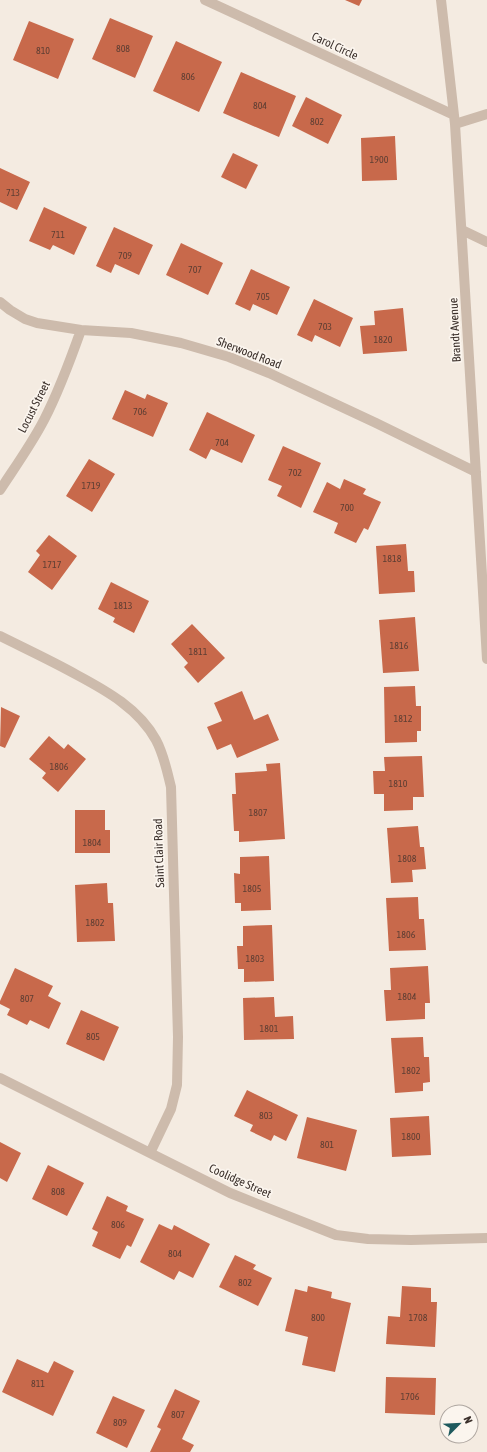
<svg xmlns="http://www.w3.org/2000/svg" width="487" height="1452" viewBox="0 0 487 1452" font-family="'Asap Condensed',sans-serif">
<style>
.building{fill:#c8694b}
.lines{fill:none;stroke-linecap:round;stroke-linejoin:round}
.street{stroke:#cdbbac;stroke-width:10}
.labels{text-anchor:middle;dominant-baseline:central;stroke-width:3.5;stroke-linejoin:round;paint-order:stroke}
.number-label{font-size:10px;fill:#5e3e33}
.street-label{font-size:12px;fill:#3b302b;stroke:#fbf5ee}
</style>
<rect width="100%" height="100%" fill="#f4ebe1"/>
<path class="building" d="M345,0h17l-3,6z
M110,18l43,18 -18,42 -43,-19z
M29,21l45,18 -16,40 -45,-19z
M176,41l46,21 -23,50 -46,-21z
M241,72l55,24 -17,41 -56,-24z
M306,97l36,18 -14,29 -36,-18z
M395,136l2,44 -35,1 -1,-43z
M233,153l25,12 -12,24 -25,-12z
M0,168l30,14 -13,28 -17,-8z
M44,207l43,20 -13,28 -21,-10 -3,5 -21,-9z
M114,227l39,18 -14,30 -24,-11 -4,9 -15,-7z
M181,243l42,20 -15,32 -42,-20z
M251,269l39,18 -13,28 -24,-11 -3,7 -15,-7z
M314,299l39,19 -13,29 -25,-12 -3,7 -15,-7z
M403,308l4,43 -44,3 -3,-28 15,-1 -1,-14z
M125,390l20,9 2,-5 21,9 -15,34 -41,-18z
M207,412l48,23 -13,28 -31,-14 -5,10 -17,-9z
M283,446l38,17 -20,45 -24,-12 5,-10 -14,-6z
M89,459l26,15 -23,38 -26,-16z
M344,479l22,10 -3,5 18,8 -13,28 -4,-2 -8,15 -22,-10 4,-10 -25,-11 14,-30 13,7z
M49,535l28,21 -25,34 -24,-18 12,-17 -4,-4z
M406,544l2,27h6l1,21 -36,2 -3,-48z
M111,582l38,19 -15,32 -21,-11 2,-4 -17,-9z
M415,617l4,54 -36,2 -4,-53z
M192,624l33,34 -27,25 -14,-16 4,-4 -17,-19z
M415,686l1,20h5v25h-4v11l-32,1 -1,-56z
M242,691l12,29 14,-6 11,26 -42,18 -6,-14 -14,6 -10,-23 15,-6 -8,-18z
M1,707l19,9 -15,32 -5,-2z
M49,736l15,13 4,-5 18,15 -28,33 -16,-14 4,-5 -17,-14z
M422,756l2,41h-11v13l-29,1v-17h-10l-1,-23h12l-1,-14z
M280,763l5,76 -46,3v-11h-5l-2,-37h4l-1,-21 32,-2 -1,-7z
M75,810h30v20h5v23h-35z
M418,826l2,21h4l2,22 -14,1 1,12 -22,1 -4,-55z
M269,856l2,54 -30,1v-8h-6l-1,-30 6,1v-17z
M107,883l1,20h5l2,38 -38,1 -2,-57z
M418,897l1,22h5l2,31 -37,1 -3,-53z
M272,925l2,56 -30,1v-13h-6l-1,-23h6v-20z
M428,966l2,37h-5v16l-39,2 -2,-31h7l-1,-22z
M15,968l38,18 -5,10 13,7 -12,26 -19,-9 -3,5 -20,-10 3,-6 -10,-5v-3z
M274,997l1,20 18,-1 1,23 -50,1 -1,-42z
M81,1010l38,17 -15,34 -38,-17z
M423,1037l1,20h5l1,25 -7,1v8l-28,2 -4,-55z
M247,1090l51,25 -12,26 -12,-6 -3,6 -21,-10 3,-6 -19,-9z
M429,1116l2,39 -39,2 -2,-39z
M307,1117l50,13 -11,41 -49,-13z
M0,1142l21,11 -14,29 -7,-4z
M48,1165l36,18 -17,33 -35,-17z
M107,1196l21,10 -2,5 18,8 -13,28 -4,-2 -7,14 -28,-13 6,-14 -6,-3z
M159,1224l13,6 2,-5 36,19 -17,34 -14,-7 -5,9 -34,-18z
M235,1255l21,10 -3,4 19,9 -14,28 -39,-19z
M308,1286l24,6 -1,6 20,5 -16,69 -33,-7 6,-28 -23,-6 10,-42 12,3z
M402,1286l29,2v14h6l-2,45 -49,-3 2,-28 12,1z
M17,1359l31,14 6,-12 20,10 -21,45 -51,-24z
M386,1377l50,1 -1,37 -50,-2z
M175,1389l25,12 -18,38 12,6 -4,7h-40l11,-23 -4,-2z
M113,1396l32,14 -18,38 -31,-15z"/>
<g class="lines">
<path class="street" d="M205,0l249,115
M441,0l14,124 32,535
M455,124l32,-10
M462,230l25,12
M0,302l10,8 15,9 12,4 44,7 50,3 50,10 48,14 40,16 107,50 100,49
M0,490c15,-23 31,-45 44,-70 15,-29 26,-59 37,-90
M0,636c26,13 52,25 77,39 30,16 62,34 79,65 8,15 11,31 15,47l7,250 -1,48 -6,24 -21,44
M0,1078l230,115 106,42 32,4 43,1 76,-2"/>
</g>
<g class="labels">
<g class="number-label">
<text x="123" y="48">808</text>
<text x="43" y="50">810</text>
<text x="188" y="76">806</text>
<text x="260" y="105">804</text>
<text x="317" y="121">802</text>
<text x="379" y="159">1900</text>
<text x="13" y="192">713</text>
<text x="58" y="234">711</text>
<text x="125" y="255">709</text>
<text x="195" y="269">707</text>
<text x="263" y="296">705</text>
<text x="325" y="326">703</text>
<text x="383" y="339">1820</text>
<text x="140" y="411">706</text>
<text x="222" y="442">704</text>
<text x="295" y="472">702</text>
<text x="91" y="485">1719</text>
<text x="347" y="507">700</text>
<text x="392" y="558">1818</text>
<text x="52" y="564">1717</text>
<text x="123" y="605">1813</text>
<text x="399" y="645">1816</text>
<text x="198" y="651">1811</text>
<text x="403" y="718">1812</text>
<text x="59" y="766">1806</text>
<text x="398" y="783">1810</text>
<text x="258" y="812">1807</text>
<text x="92" y="842">1804</text>
<text x="407" y="858">1808</text>
<text x="252" y="888">1805</text>
<text x="95" y="922">1802</text>
<text x="406" y="934">1806</text>
<text x="255" y="958">1803</text>
<text x="407" y="996">1804</text>
<text x="27" y="998">807</text>
<text x="269" y="1028">1801</text>
<text x="93" y="1036">805</text>
<text x="411" y="1070">1802</text>
<text x="266" y="1115">803</text>
<text x="411" y="1136">1800</text>
<text x="327" y="1144">801</text>
<text x="58" y="1191">808</text>
<text x="118" y="1224">806</text>
<text x="175" y="1253">804</text>
<text x="245" y="1282">802</text>
<text x="318" y="1317">800</text>
<text x="418" y="1317">1708</text>
<text x="38" y="1383">811</text>
<text x="410" y="1396">1706</text>
<text x="178" y="1414">807</text>
<text x="120" y="1422">809</text>
</g>
<g class="street-label">
<text transform="translate(335 46) rotate(25)">Carol Circle</text>
<text transform="translate(455 330) rotate(-93)">Brandt Avenue</text>
<text transform="translate(249 353) rotate(21)">Sherwood Road</text>
<text transform="translate(34 407) rotate(-63)">Locust Street</text>
<text transform="translate(159 853) rotate(-92)">Saint Clair Road</text>
<text transform="translate(240 1181) rotate(24)">Coolidge Street</text>
</g>
</g>
<g transform="translate(459 1424) rotate(66)"><circle r="19" fill="#fbf5ee" stroke="#aea6a0"/>
<path d="M0-3L7 15L0 10L-7 15Z" fill="#1f5a5e"/>
<text y="-6" font-size="11" font-weight="bold" text-anchor="middle" fill="#3b302b">N</text>
</g>
</svg>
